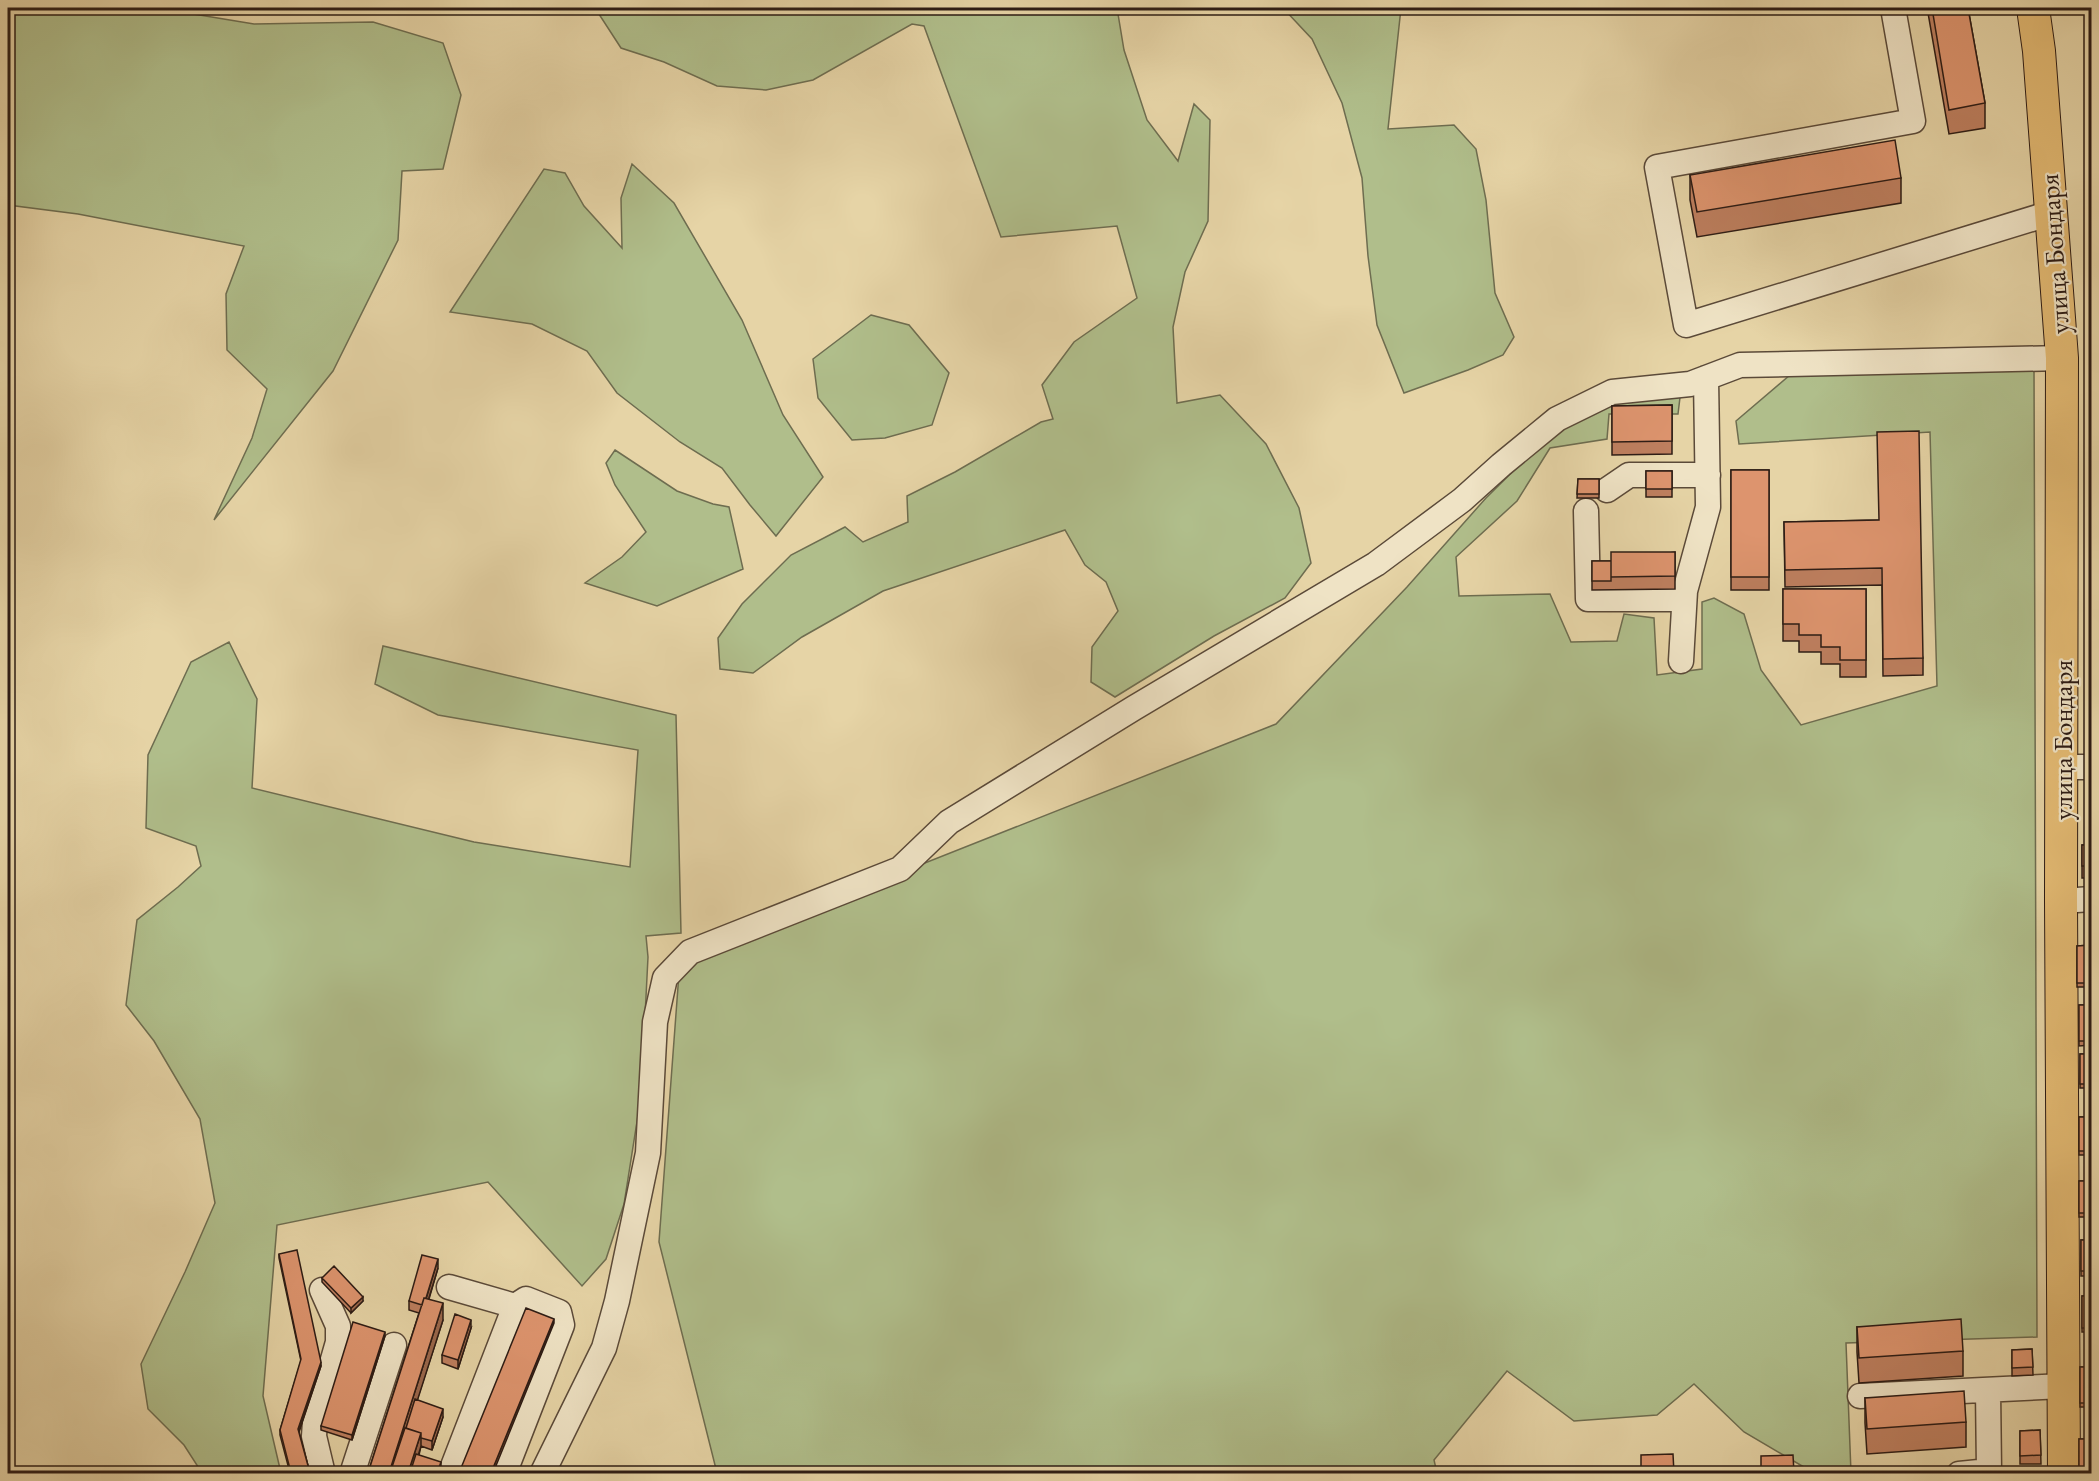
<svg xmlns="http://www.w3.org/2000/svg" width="2099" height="1481" viewBox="0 0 2099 1481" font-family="'EB Garamond',serif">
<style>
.green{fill:#b0be8b;stroke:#6e6d50;stroke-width:1.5}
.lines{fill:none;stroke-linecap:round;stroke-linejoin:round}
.minor-casing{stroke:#5b4a39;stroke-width:27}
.major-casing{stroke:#2d1c15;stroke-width:34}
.minor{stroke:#efe3c5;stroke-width:24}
.major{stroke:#e3ba73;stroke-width:32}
.wall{fill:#be7f5f;stroke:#2d1c15;stroke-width:1.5}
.shaded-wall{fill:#9b684d;stroke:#2d1c15;stroke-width:1.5}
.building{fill:#dd946e;stroke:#2d1c15;stroke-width:1.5}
.labels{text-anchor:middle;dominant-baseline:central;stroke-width:4.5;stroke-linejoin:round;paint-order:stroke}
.street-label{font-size:27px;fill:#2d1c15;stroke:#efe3c5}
</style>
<rect width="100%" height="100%" fill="#e6d4a6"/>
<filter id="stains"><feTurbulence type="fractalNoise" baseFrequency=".00333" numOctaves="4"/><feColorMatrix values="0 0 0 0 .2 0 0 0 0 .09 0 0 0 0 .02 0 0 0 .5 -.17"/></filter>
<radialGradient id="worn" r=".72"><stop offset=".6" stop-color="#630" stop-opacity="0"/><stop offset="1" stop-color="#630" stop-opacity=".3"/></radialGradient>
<path class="green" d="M8,8h149l97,16 119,-2 70,21 18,52 -18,74 -41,2 -4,69 -65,131 -119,149 38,-82 15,-49 -40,-39 -1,-56 18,-48 -166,-32 -70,-9z
M595,8h522l7,42 23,70 31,41 16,-57 16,16 -2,101 -23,51 -12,55 4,76 43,-8 46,49 33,64 12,55 -26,35 -71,38 -99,61 -24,-15 1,-35 26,-36 -12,-29 -21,-17 -20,-35 -182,61 -81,46 -49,36 -33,-4 -2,-31 24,-34 49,-49 54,-28 18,15 45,-20 -1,-26 48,-24 86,-50 12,-3 -11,-34 32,-43 63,-44 -20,-72 -116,11 -77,-211 -12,-2 -99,56 -47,10 -49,-4 -53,-24 -43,-14z
M1283,8h118l-13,121 66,-4 22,24 10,51 9,93 19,44 -11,18 -35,15 -64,23 -27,-68 -9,-69 -6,-78 -20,-75 -30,-64z
M632,164l42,39 68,117 41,95 40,62 -47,59 -26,-31 -28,-37 -42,-26 -63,-49 -30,-42 -55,-27 -82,-12 94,-143 21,4 19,33 38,42 -1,-50z
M871,315l38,10 40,48 -17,52 -47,13 -33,2 -34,-42 -5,-39z
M2034,368l3,969 -191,6 5,130h-42v-3l-65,-38 -50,-48 -37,31 -83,6 -67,-50 -73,89 3,13h-720l-58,-231 21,-282 596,-236 131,-137 79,-89 78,-77 48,-25 69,-7 -3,25h-69l-2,25 -57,9 -33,53 -61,56 3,39 91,-2 21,48 46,-1 7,-27 30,4 3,57 45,-6v-67l12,-4 30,16 17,56 40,55 136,-39 -7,-254 -191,12 -3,-23 54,-46z
M615,450l62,41 36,13 16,3 14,62 -86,37 -72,-23 37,-26 24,-25 -31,-47 -9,-22z
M229,642l28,57 -5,89 222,54 156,25 8,-117 -200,-35 -63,-31 8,-38 293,69 5,218 -35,3 2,21 -7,139 -17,108 -18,55 -24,27 -94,-104 -211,43 -14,171 18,77h-79l-18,-28 -36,-36 -7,-45 44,-92 30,-69 -15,-84 -46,-78 -28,-36 11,-85 41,-33 23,-21 -5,-20 -50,-18 2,-73 43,-93z"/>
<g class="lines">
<defs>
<path id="minor" d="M1893,8l20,113 -256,46 29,158 365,-112
M1607,490l22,-15h79
M1586,511l2,88h96
M1681,661l4,-70 23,-84 -2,-129
M2063,767h29
M2061,901l31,-2
M449,1287l66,19
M322,1290l16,36v16l-23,80 -1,14 9,38
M1860,1396l203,-10
M352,1474l42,-129
M450,1474l65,-168 11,-7 33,13 3,13 -58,149
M542,1474l62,-126 13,-47 31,-148 7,-131 10,-44 25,-26 210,-83 49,-47 185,-114 242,-144 86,-64 39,-35 56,-46 55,-27 78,-8 50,-19 322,-7
M1959,1474l30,-3 -1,-81"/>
<path id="major" d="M2033,8l6,43 23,307 -1,543 3,573"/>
</defs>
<use href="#minor" class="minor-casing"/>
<use href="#major" class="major-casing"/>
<use href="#minor" class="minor"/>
<use href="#major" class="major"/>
</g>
<path class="wall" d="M1928,8h40l17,95v25l-36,6 -21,-121z
M1690,175l211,3v25l-204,34 -7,-37z
M1672,405v49l-60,1v-49z
M1731,470h38v120h-38z
M1646,471h26v26h-26z
M1578,479h21v19h-22z
M1879,520l44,138v17l-40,1 -1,-91 -97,2 -1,-65z
M1675,552v37l-83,1v-29h19z
M1783,589h83v88h-26v-13h-19v-12h-22v-11h-16z
M2082,845h9v33h-9z
M2091,945v42h-14v-41z
M2079,1005h12v40l-12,1z
M2080,1054h11v34h-11z
M2079,1117h12v38h-12z
M2079,1181h12v36h-12z
M2081,1240h10v36h-10z
M279,1254l42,112 -22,66 11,41h-20l-10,-38v-5l21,-69 -22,-103z
M438,1268l-9,31 14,21 -26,80 26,17 -11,33 -11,-4 -2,9 22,15 -2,3h-71l51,-160 -10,-3v-9z
M322,1278l41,23 -12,12 -29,-31z
M2082,1296h9v36h-9z
M1857,1327l106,24v25l-104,7 -2,-31z
M471,1328l-13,41 -16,-6v-8z
M385,1336l-33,104 -31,-10v-4z
M2032,1349l1,26 -21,1v-26z
M2080,1367h11v40h-11z
M1865,1398l101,24v25l-99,7 -2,-31z
M2040,1430l1,34h-21v-33z
M2079,1439h12v34h-12z"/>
<path class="shaded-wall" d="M438,1259v9l-14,46v-8z
M363,1297v4l-12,12v-5z
M443,1303v17l-36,113 -13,40h-5z
M554,1319v4l-61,150h-2z
M471,1320v8l-13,41v-9z
M385,1332v4l-33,104v-5z
M321,1362v4l-23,68v-5z
M443,1409v8l-11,33v-9z
M421,1433v13l-8,27h-5z
M441,1462v8l-2,3h-2z"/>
<path class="building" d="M1932,8h36l17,95 -36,7z
M1895,140l6,38 -204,34 -7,-37z
M1672,405v36l-60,1v-36z
M1919,431l4,227 -40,1 -1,-91 -97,2 -1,-48 95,-2 -2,-88z
M1731,470h38v107h-38z
M1646,471h26v18h-26z
M1578,479h21v15h-22z
M1611,552h64v24l-64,1z
M1592,561h19v20h-19z
M1783,589h83v71h-26v-13h-19v-12h-22v-11h-16z
M2082,845h9v21h-9z
M2091,945v38h-14v-37z
M2079,1005h12v36h-12z
M2080,1054h11v30h-11z
M2079,1117h12v34h-12z
M2079,1181h12v32h-12z
M2081,1240h10v31h-10z
M297,1250l24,112 -23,67 12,44h-19l-11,-43 21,-71 -22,-105z
M422,1255l16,4 -12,39h-2l-2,7 -13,-4z
M334,1266l29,31 -12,11 -29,-30z
M2082,1296h9v32h-9z
M424,1298l19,5 -54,170h-21z
M526,1308l28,11 -63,154h-32z
M455,1314l16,6 -13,40 -16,-5z
M1961,1319l2,32 -104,7 -2,-31z
M353,1322l32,10 -33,103 -31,-9z
M2032,1349l1,18 -21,1v-18z
M2080,1367h11v36h-11z
M1964,1391l2,31 -99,7 -2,-31z
M415,1399l28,10 -11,32 -11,-3v-5l-15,-5z
M405,1428l16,5 -13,40h-18z
M2040,1430l1,25 -21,1v-25z
M2079,1439h12v32l-12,1z
M416,1454l25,8 -4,11h-27z
M1673,1454l1,19h-33v-18z
M1793,1455l1,18h-33v-17z
M1970,1470l1,3h-35z
M615,1471v2h-20z"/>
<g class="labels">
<g class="street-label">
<text transform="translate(2054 254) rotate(-94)">улица Бондаря</text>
<text transform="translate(2062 740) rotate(-90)">улица Бондаря</text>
</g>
</g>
<rect width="2099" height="1481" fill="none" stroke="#e6d4a6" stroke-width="30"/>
<rect x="9" y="9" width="2081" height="1463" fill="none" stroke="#2d1c15" stroke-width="3"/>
<rect x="15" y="15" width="2069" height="1451" fill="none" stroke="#2d1c15" stroke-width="1.5"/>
<rect width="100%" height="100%" filter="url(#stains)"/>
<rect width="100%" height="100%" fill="url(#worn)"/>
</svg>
